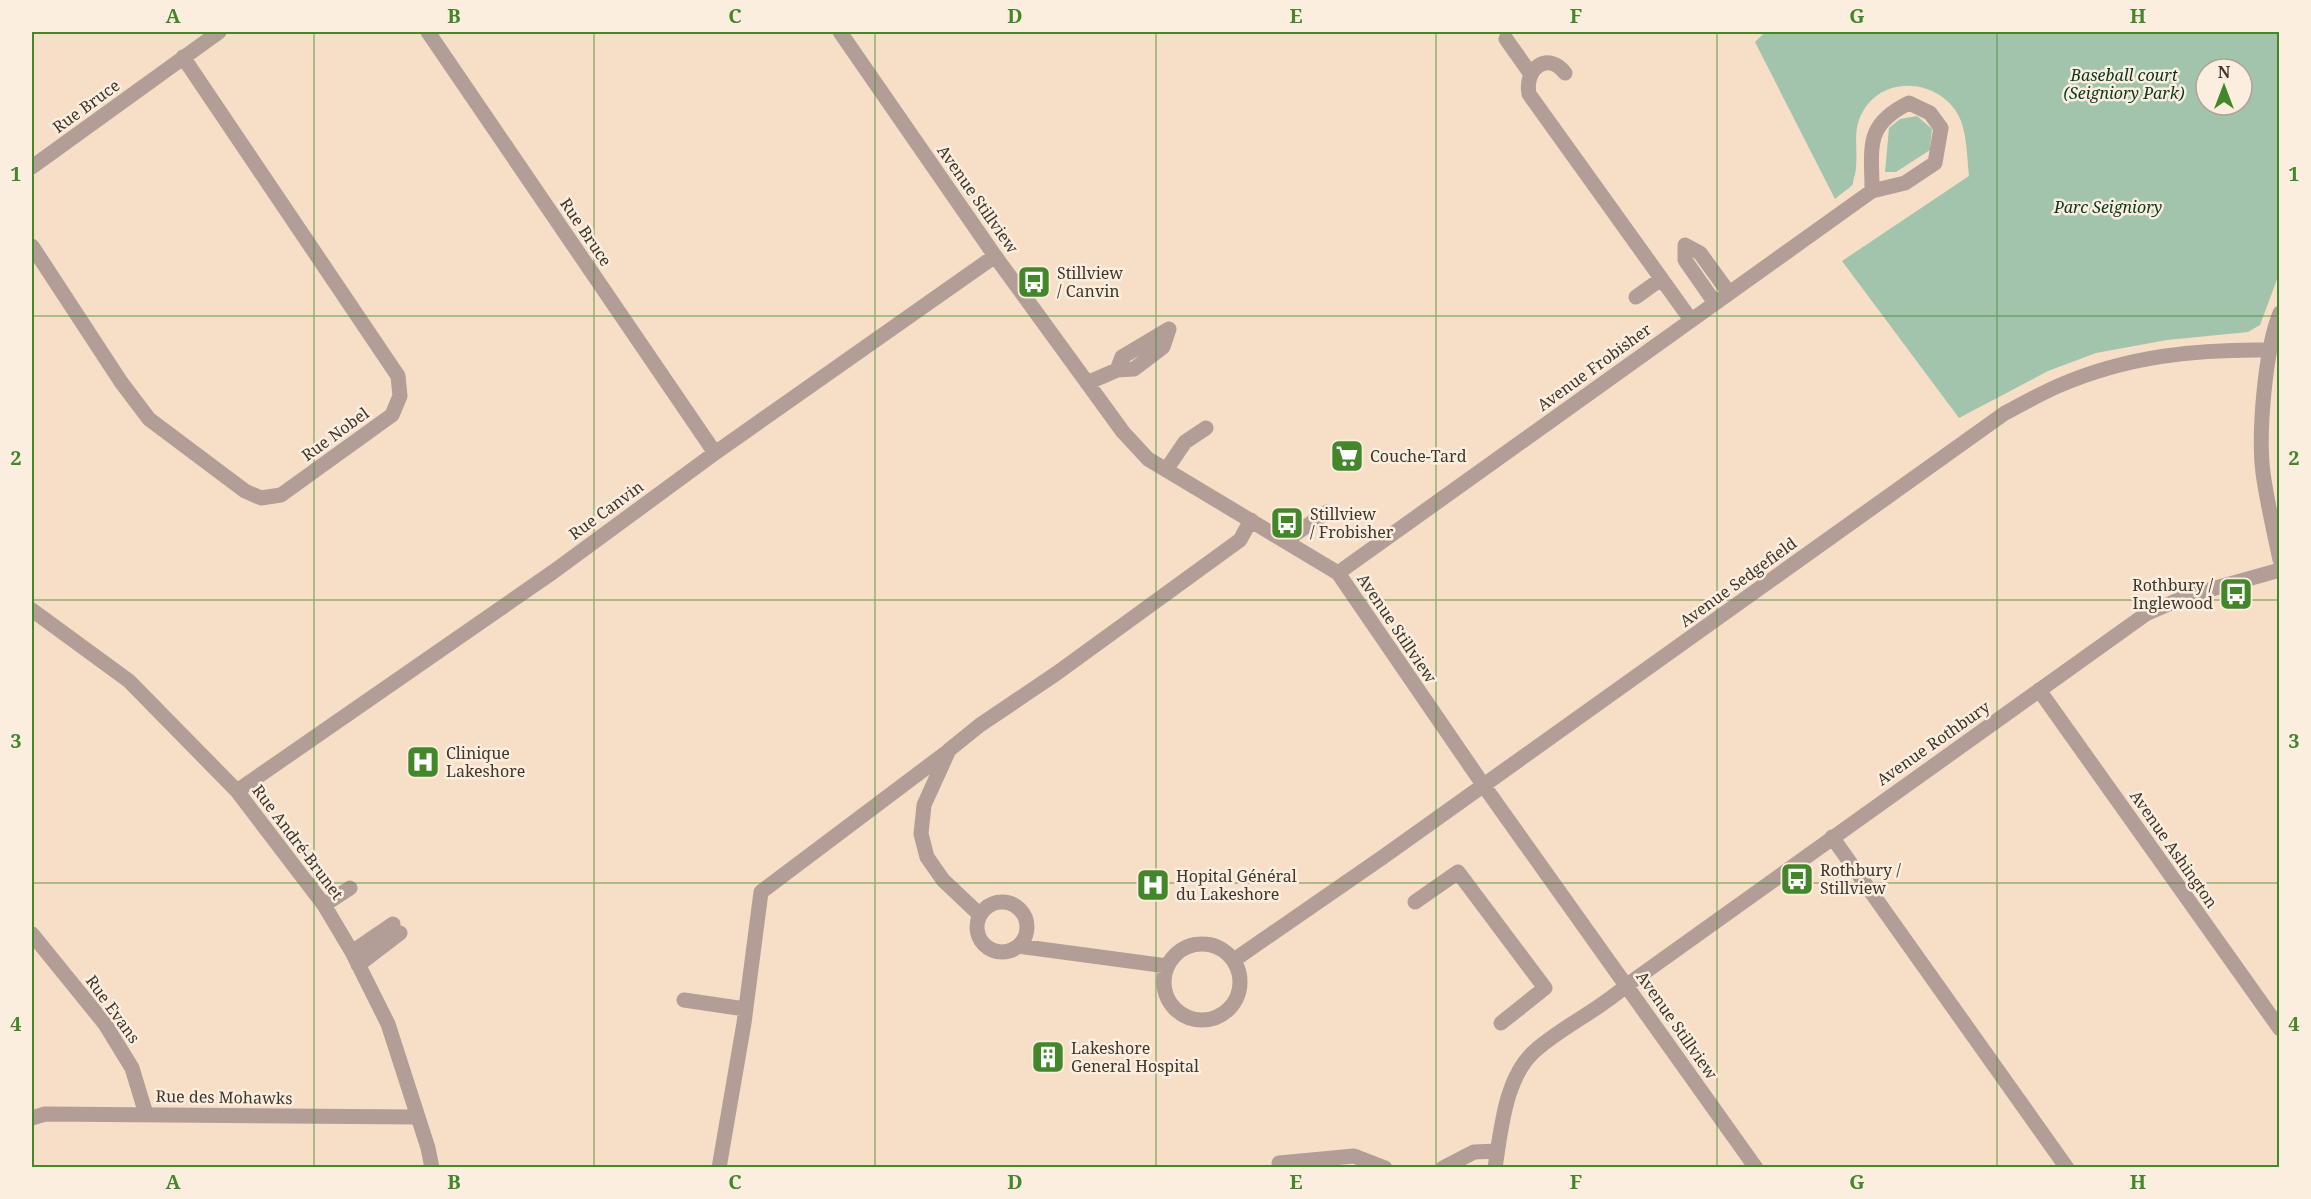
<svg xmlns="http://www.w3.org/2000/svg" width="2311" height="1199" viewBox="0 0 2311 1199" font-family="'Noto Serif',serif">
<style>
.green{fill:#a2c4ac;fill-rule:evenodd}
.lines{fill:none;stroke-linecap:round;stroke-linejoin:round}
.minor{stroke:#b29e97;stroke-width:15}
.grid{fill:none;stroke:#44872b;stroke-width:1.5;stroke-opacity:0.55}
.labels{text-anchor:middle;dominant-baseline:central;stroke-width:5;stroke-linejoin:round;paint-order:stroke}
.park-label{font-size:16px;font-style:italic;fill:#07381d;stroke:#fceedf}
.street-label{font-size:16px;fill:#3e352b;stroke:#fceedf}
.poi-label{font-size:16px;fill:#3e352b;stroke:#fceedf;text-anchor:start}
.neatline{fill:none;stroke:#44872b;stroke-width:2}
.grid-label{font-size:20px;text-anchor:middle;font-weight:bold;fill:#44872b}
</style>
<rect width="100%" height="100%" fill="#f6dfc6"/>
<path class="green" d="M1765,32h514v242l-19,51 -12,7 -81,8 -71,13 -48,18 -89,47 -117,-157 127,-85c-2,-17 -2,-39 -8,-55 -14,-37 -68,-49 -94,-16 -18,24 -7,43 -12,70 -1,1 -2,8 -2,9 -4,5 -13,10 -18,15l-80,-157zM2206,69h36v36h-36z
M1917,116l15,13 -2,21 -34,22h-11l4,-44 11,-9z"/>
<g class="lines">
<path class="minor" d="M428,32l287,421
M840,32l155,224 128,176 25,27 190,114 146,213 272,382
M1506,39l24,34
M1565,73c-17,-22 -41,-5 -36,21l162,226
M32,167l187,-135
M32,246l89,136 28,37 96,72 16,7 20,-3 111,-80 8,-19 -2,-20 -215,-319
M1636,297l25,-18
M1715,303l-30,-43v-15l15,8 29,40
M2280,313c-15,37 -22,120 -17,160 4,29 11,58 17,87
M1117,370l5,-13 47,-28
M1087,383l30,-13 17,-1 29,-22 6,-18
M1166,470l19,-28 21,-14
M1285,541l42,-29
M1338,573l534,-382 33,-8 30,-20 6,-35 -11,-15 -21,-10c-45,22 -37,44 -37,88
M32,610l97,71 108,110 87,114 28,47 36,72 40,124 4,20
M2039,690l241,339
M237,791l316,-219 162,-119 280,-197
M1832,837l235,331
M1415,902l43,-30 87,116 -44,35
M977 927a25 25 0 1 1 50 0a25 25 0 1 1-50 0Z
M324,905l26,-17
M980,915l-37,-35 -16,-23 -6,-23 3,-29 25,-55 31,-25 77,-52 183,-133 11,-20
M32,934l73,90 27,44 14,46
M1164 982a38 38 0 1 1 76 0a38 38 0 1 1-76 0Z
M1018,946l149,20
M352,952l41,-28
M1234,960l149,-103 622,-444c17,-9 35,-19 53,-27 69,-30 138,-37 212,-36
M358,965l42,-32
M684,1000l61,9
M32,1118l13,-4 372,3
M1279,1163l75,-7 31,12
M719,1168l25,-145 17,-131 186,-140
M1443,1168l31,-16 23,-1
M1495,1168c6,-38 10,-93 42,-119 28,-24 62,-39 90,-64l519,-371 41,-18 93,-26"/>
</g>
<path class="grid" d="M314,32v1136M594,32v1136M875,32v1136M1156,32v1136M1436,32v1136M1717,32v1136M1997,32v1136M32,316h2248M32,600h2248M32,883h2248"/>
<defs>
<symbol id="bus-square" viewBox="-11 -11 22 22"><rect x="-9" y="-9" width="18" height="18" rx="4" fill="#44872b" stroke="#fceedf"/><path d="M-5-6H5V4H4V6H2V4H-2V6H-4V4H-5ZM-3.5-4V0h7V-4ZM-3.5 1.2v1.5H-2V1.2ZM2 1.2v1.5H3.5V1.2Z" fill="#fff"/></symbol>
<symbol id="supermarket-square" viewBox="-11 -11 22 22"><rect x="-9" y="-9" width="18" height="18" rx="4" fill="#44872b" stroke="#fceedf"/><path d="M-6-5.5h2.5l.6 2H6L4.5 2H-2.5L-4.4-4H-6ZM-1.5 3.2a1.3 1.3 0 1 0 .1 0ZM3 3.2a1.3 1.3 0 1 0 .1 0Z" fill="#fff"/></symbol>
<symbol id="hospital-square" viewBox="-11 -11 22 22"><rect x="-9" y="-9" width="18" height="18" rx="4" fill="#44872b" stroke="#fceedf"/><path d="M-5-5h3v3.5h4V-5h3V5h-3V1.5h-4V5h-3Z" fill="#fff"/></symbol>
<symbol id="building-square" viewBox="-11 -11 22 22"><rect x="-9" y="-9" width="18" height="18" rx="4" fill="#44872b" stroke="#fceedf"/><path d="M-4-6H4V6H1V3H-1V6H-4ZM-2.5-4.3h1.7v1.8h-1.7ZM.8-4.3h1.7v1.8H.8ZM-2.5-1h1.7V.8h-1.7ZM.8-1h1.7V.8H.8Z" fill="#fff"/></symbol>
</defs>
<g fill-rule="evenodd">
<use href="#bus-square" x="1015" y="263" width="38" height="38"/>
<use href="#supermarket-square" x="1328" y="437" width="38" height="38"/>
<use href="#bus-square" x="1268" y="504" width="38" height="38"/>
<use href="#bus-square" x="2217" y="575" width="38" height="38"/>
<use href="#hospital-square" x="404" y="743" width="38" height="38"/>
<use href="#bus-square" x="1778" y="860" width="38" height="38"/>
<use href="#hospital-square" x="1134" y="866" width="38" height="38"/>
<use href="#building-square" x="1029" y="1038" width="38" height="38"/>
</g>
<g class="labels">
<g class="park-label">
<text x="2124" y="75">Baseball court<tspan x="2124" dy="18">(Seigniory Park)</tspan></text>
<text x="2108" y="207">Parc Seigniory</text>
</g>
<g class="street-label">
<text transform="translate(86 106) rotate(-36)">Rue Bruce</text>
<text transform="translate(978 199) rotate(55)">Avenue Stillview</text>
<text transform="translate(586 232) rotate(56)">Rue Bruce</text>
<text transform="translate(1594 367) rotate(-36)">Avenue Frobisher</text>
<text transform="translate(335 434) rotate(-36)">Rue Nobel</text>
<text transform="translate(606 510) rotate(-36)">Rue Canvin</text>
<text transform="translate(1738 582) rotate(-36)">Avenue Sedgefield</text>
<text transform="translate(1397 628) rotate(56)">Avenue Stillview</text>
<text transform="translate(1933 743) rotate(-35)">Avenue Rothbury</text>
<text transform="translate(298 842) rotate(53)">Rue André-Brunet</text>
<text transform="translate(2174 849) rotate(55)">Avenue Ashington</text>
<text transform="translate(113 1009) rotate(54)">Rue Evans</text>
<text transform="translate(1677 1025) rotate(55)">Avenue Stillview</text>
<text transform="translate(224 1097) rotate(1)">Rue des Mohawks</text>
</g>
<g class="poi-label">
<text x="1057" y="273">Stillview<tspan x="1057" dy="18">/ Canvin</tspan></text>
<text x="1370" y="456">Couche-Tard</text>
<text x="1310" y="514">Stillview<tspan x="1310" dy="18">/ Frobisher</tspan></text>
<text x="2213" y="585" text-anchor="end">Rothbury /<tspan x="2213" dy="18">Inglewood</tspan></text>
<text x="446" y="753">Clinique<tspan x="446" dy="18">Lakeshore</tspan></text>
<text x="1820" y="870">Rothbury /<tspan x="1820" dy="18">Stillview</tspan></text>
<text x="1176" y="876">Hopital Général<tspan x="1176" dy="18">du Lakeshore</tspan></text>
<text x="1071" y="1048">Lakeshore<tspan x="1071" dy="18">General Hospital</tspan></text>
</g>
</g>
<rect width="2311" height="1199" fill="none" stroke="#fceedf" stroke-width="66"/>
<g transform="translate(2224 87)"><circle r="28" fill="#fceedf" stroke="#b0a497" stroke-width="1.5"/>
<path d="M0-4.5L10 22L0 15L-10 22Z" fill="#44872b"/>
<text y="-9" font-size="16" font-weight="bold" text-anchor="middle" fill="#3e352b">N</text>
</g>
<rect x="33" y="33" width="2245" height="1133" class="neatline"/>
<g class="grid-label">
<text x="173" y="23">A</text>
<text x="454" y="23">B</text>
<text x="735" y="23">C</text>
<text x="1015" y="23">D</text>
<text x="1296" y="23">E</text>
<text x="1576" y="23">F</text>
<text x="1857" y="23">G</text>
<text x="2138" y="23">H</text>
<text x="16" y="181">1</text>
<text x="2294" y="181">1</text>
<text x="16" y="465">2</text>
<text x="2294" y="465">2</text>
<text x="16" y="748">3</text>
<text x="2294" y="748">3</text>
<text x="16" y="1031">4</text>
<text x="2294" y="1031">4</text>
<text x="173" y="1189">A</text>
<text x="454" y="1189">B</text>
<text x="735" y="1189">C</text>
<text x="1015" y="1189">D</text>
<text x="1296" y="1189">E</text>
<text x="1576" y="1189">F</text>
<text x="1857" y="1189">G</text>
<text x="2138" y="1189">H</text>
</g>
</svg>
